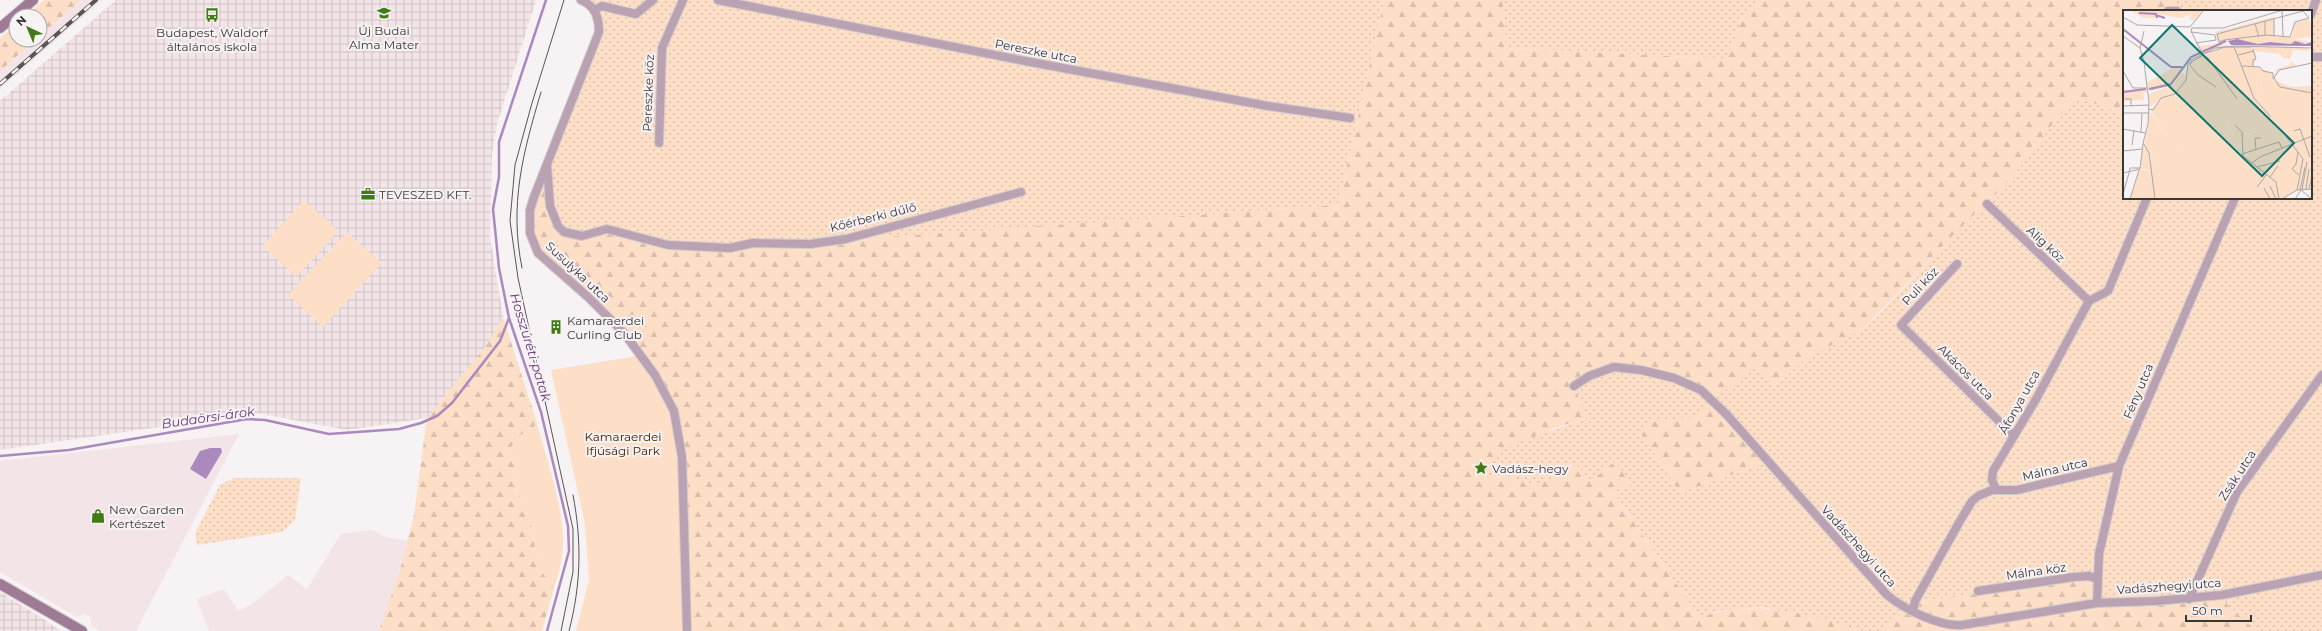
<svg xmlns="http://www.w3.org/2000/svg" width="2322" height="631" viewBox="0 0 2322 631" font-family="Montserrat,sans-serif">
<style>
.built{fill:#f2e4e7}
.industrial{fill:url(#industrial-grid)}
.green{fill:#fddec7}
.forest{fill:url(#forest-firs)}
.garden{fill:url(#garden-dots)}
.water{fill:#a989be}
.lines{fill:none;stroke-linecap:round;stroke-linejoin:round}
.stream{stroke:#a989be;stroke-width:2.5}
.street-casing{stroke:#d1cdce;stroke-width:10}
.secondary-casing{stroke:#d1cdce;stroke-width:12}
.street{stroke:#bba2b3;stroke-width:8}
.secondary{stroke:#9f7a94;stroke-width:10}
.tram{stroke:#585556;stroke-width:1}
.rail-casing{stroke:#585556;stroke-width:4}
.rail{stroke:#f7f2f3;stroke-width:2.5;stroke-dasharray:8;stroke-linecap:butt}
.labels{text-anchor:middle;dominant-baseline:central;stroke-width:4;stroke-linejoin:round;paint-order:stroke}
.poi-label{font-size:12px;fill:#393738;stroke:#f7f2f3;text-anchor:start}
.street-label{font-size:12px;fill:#393738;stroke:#f7f2f3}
.park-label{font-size:12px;fill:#462202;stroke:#f7f2f3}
.water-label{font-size:13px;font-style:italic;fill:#61377a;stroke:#f7f2f3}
.inset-river{fill:none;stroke:#a989be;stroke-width:2}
.inset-road{fill:none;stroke:#aba7a8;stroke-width:1}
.view{fill:#0f766e;fill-opacity:0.15;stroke:#0f766e;stroke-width:2}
.inset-edge{fill:none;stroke:#393738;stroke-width:2}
</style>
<defs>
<pattern id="industrial-grid" width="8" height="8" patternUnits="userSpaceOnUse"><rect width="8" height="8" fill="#f2e4e7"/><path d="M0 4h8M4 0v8" fill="none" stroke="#d0c4c7"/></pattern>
<pattern id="forest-firs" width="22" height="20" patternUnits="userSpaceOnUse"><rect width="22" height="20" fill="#fddec7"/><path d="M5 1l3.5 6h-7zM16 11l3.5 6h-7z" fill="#dabfac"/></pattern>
<pattern id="garden-dots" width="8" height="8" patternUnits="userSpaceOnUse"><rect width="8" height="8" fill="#fddec7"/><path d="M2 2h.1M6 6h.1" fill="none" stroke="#dabfac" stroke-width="1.8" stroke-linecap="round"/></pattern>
</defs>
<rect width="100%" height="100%" fill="#f7f2f3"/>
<path class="built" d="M81,0h21l-102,89v-18l35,-31h5v-4z
M239,434l-103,197h-36l-9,-5v-8l-6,-4 -8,3 -77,-45v-111z
M372,530l14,7 21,4 -7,29 -21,61h-170l-12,-32 27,-10 14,22 14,-7 36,-29 19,14 34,-55z"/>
<path class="industrial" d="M116,0h420l-39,124 -5,29 -2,83 13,81 -17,29 -59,72 -80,12 -91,-17 -256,37v-349z
M0,592l45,28 16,11h-61z"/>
<path class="green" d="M304,200l34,31 -42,46 -34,-31z
M347,232l35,31 -59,64 -35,-32z
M638,356l33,56 8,39 5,180h-108l13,-51 -4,-56 -34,-154z
M536,420c9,33 25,81 27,114 1,19 -3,36 -9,54l-16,-21 -6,-39 -14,-37 -7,-44 9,-12 14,-7z"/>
<path class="forest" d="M44,0h37l-41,36v-20h-14z
M1384,0h119l4,48 220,11 17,-47 19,-12h412l1,11h-52v104l-47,-18 -19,20 -48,63 -55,53 -92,96 -56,29 -35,29 -52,9 -7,4 51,62 -5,3 -79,28 -41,-62 16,-11 37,-2 -118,-32 13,32 -35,11 -64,48 21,-1 20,9 20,-5 20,-15 7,-1 15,17 24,-20 17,25 -19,6 87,126c53,-21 110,-4 162,13h-1178l-5,-180 -8,-39 -19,-36 -30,-40 -79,-82c-21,-32 -9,-51 5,-83l49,59 249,9 492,-34z
M16,24v16h19l-35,31v-33z
M503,317l33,103 -2,8 -14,7 -9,12 7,44 14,37 6,39 16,21 -12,43h-163l21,-61 14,-55 13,-97 59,-72z
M2086,578l17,18 90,1 30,3 33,31h-371l14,-18 20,-12z"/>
<path class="garden" d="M582,0h802l-46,205 -608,43 -62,-3 -60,-16 -19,5 -25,-2 -14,-26 -2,-35 49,-131v-23z
M1503,0h260l-19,12 -17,47 -220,-11z
M2175,0h147v631h-66l-33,-31 -30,-3 -83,1 -7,-2 -17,-18 -167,23 -20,12 -14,18h-23l-48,-14 -52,-10 -44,4 -18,7 -87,-127 19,-5 -17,-25 -24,20 -15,-17 -7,1 -19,15 -21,5 -20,-9 -21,1 -9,-9 34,-24 74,-26 -13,-32 40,-19 76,17 21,17 -19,17 -37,2 -16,11 41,62 79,-28 5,-3 -52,-62 44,-32 17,19 34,-29 56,-29 19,-18 73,-78 55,-53 48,-63 19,-20 47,18v83h187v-187h-135z
M234,478h67l-6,42 -13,12 -85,13 -2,-12 25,-48z"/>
<path class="water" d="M210,448h11l1,4 -16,27 -16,-10 10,-18z"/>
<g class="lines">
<path class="stream" d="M546,0l-47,142v35l-6,32 6,59 10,50 32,94 27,114 1,25 -22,80
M0,456l69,-6 178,-31 18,1 64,14 70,-5 22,-6 16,-7 15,-13 48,-62 9,-23"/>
<defs>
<path id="street" d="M581,0c14,6 18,17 18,32l-65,165 -4,13v23l8,20 50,44 36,36 31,42 19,36 8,46 5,174
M718,0l307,61 243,45 82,12
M594,10l8,-4 34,8 17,-14
M2168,11h9
M2311,14l5,-14
M2311,57h11
M659,143l3,-95 21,-48
M547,165l3,41 8,20 6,6 18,4 25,-7 61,16 62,3 23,-5 57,1 36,-5 175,-47
M1987,204l102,97
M1957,264l-56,61 113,111
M1574,386l15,-10 25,-9 27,3 33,8 27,12 26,25 160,180c17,14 53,32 75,30l135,-22 59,-2 66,-6 100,-20
M1996,489l-4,-9 1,-9 42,-70 54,-100 19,-10 39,-93
M1978,591l96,-14 15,-1 8,3
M2189,599l48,-107 85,-117
M2097,603l2,-49 20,-88 116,-268
M1913,611l2,-10 45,-80 12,-20 6,-5 14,-6h25l102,-24"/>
<path id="secondary" d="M0,28l33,-28
M0,584l82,47"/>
</defs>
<use href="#street" class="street-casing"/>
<use href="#secondary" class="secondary-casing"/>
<use href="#street" class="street"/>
<use href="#secondary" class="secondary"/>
<path class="tram" d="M522,268c-13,-64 1,-115 19,-176
M561,631l12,-59v-43l-55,-251 -8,-57 5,-56 17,-62 32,-103
M569,631c12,-46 13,-89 4,-136"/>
<defs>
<path id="rail" d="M0,84l96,-84"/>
</defs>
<use href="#rail" class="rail-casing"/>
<use href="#rail" class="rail"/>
</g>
<defs>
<symbol id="school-bare" viewBox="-9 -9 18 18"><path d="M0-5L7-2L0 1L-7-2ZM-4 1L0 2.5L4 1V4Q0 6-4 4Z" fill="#407b16" stroke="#f7f2f3" stroke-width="2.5" paint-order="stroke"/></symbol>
<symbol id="bus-bare" viewBox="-9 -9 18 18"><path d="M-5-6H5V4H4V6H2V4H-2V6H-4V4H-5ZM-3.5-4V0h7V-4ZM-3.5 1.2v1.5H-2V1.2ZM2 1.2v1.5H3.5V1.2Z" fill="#407b16" stroke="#f7f2f3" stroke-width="2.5" paint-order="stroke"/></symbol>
<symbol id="office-bare" viewBox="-9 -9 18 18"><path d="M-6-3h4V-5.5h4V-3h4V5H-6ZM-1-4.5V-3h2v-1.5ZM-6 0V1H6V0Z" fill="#407b16" stroke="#f7f2f3" stroke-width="2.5" paint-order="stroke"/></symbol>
<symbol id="building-bare" viewBox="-9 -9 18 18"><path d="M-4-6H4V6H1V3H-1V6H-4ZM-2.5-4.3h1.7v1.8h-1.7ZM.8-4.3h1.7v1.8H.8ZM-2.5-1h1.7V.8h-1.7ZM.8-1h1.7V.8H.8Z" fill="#407b16" stroke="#f7f2f3" stroke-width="2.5" paint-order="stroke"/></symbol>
<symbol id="sight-bare" viewBox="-9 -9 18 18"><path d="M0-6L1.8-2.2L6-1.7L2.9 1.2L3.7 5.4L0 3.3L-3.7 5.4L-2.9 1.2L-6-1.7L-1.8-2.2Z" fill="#407b16" stroke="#f7f2f3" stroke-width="2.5" paint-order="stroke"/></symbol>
<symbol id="shop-bare" viewBox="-9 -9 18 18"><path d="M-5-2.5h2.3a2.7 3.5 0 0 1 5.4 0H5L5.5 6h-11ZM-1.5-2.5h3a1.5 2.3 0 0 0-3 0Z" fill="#407b16" stroke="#f7f2f3" stroke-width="2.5" paint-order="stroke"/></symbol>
</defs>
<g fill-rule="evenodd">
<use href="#school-bare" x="374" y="3" width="20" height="20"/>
<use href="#bus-bare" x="202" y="5" width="20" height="20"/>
<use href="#office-bare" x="358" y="184" width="20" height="20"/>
<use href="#building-bare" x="546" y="317" width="20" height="20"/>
<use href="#sight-bare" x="1471" y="458" width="20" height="20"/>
<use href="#shop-bare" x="88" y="506" width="20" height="20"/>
</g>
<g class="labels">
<g class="poi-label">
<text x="384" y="30" text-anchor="middle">Új Budai<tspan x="384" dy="14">Alma Mater</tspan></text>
<text x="212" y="32" text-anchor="middle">Budapest, Waldorf<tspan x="212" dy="14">általános iskola</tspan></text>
<text x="379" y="194">TEVESZED KFT.</text>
<text x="567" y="320">Kamaraerdei<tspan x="567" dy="14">Curling Club</tspan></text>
<text x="1492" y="468">Vadász-hegy</text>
<text x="109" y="509">New Garden<tspan x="109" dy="14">Kertészet</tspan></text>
</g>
<g class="street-label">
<text transform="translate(1036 51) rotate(11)">Pereszke utca</text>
<text transform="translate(648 93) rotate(-88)">Pereszke köz</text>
<text transform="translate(873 217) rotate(-14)">Kőérberki dűlő</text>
<text transform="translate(2046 244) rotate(43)">Alig köz</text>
<text transform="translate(578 272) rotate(43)">Susulyka utca</text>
<text transform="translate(1920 286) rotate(-47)">Puli köz</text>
<text transform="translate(1966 372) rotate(45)">Akácos utca</text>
<text transform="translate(2138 391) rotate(-67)">Fény utca</text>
<text transform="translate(2019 402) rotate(-61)">Áfonya utca</text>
<text transform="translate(2055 469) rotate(-13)">Málna utca</text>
<text transform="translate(2237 475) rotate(-57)">Zsák utca</text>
<text transform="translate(1859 546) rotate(48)">Vadászhegyi utca</text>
<text transform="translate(2036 571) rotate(-8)">Málna köz</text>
<text transform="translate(2169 586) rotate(-4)">Vadászhegyi utca</text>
</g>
<g class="park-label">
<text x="623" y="436">Kamaraerdei<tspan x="623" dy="14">Ifjúsági Park</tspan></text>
</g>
<g class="water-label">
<text transform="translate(531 347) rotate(73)">Hosszúréti-patak</text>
<text transform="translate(208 417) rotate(-8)">Budaörsi-árok</text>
</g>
</g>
<g transform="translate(2123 10)">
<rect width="189" height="189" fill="#f7f2f3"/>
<path d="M7,0h73l-9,11 -4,-1 1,-6 -10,4 -24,-4 -3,4h-11zM151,7v18l18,2 3,-14 13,-4 4,6v12l-19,2 19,3 -21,2 -21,-2 -17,3 13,-1 46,2 -82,-1 -28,7 -3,-6 20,-2 -4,-12zM114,29l14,6h-31l5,-4zM130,37l51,1 8,3 -19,-1 -3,9 -7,-1 -3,-4 -25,-3zM59,62l5,4v3l-14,16 -12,3 -11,9 -1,-13 24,-9zM24,79v3l-4,1 1,7 -21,1v-10zM26,101l18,22 -4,5 -3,1 -12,-10zM23,130l5,2 4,7v4l-5,-3 8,7 -4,2 5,-1v6l-8,1v-9l-7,-12zM59,135l8,9 -2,7h-6l-3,-11 4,1zM20,137l6,5 1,18 -9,-1z" fill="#fddec7" fill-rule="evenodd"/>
<path d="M168,51l5,5 -18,4 -5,10 19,7 20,-1v39l-34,14 -36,-6 -1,5 -6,-2 3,-5 -4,-4 -7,-1 6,5 -2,13 7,10 14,7 6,8 -2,14 7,16h-109l-5,-28 2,-6 8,-1 1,-4 -2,-2 -5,3 4,-4 -6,-2 -1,-5 4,3 -2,-4 3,1 -5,-8 -6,-1 4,-12 12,10 7,-5 -16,-23 10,-13 11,-2 13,-13 3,-19 44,39 14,-9 17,20 7,1 2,-1 -15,-20 -1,-17 17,3 4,-11 13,-4zM59,135l8,9 -2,7 -2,-3 -4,2 -3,-10 4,3zM59,57l-11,17 -23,5 -2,-6 27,-15z" fill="#fddec7" fill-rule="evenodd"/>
<path d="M102,37h28l3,12 -3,7 19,7 2,7 -18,-3 1,17 15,20 -2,1h-10l-11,-11 2,-3 -5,-7 -14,9 -34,-28 -8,-12 13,-8zM103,114l11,1 9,10h30l2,4 34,-14v64l-15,1 -15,9h-19l-7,-16 2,-14 -28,-26 3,-12zM17,159l9,2 5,28h-24z" fill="#fddec7"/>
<path d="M114,29l21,5 12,-2 21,2 4,-3 10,3 7,-2v4l-81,-1 -3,-4z" fill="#a989be"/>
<path class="inset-river" d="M35,0h31M16,3l18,1M34,8l-1,-3 9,3M0,19l48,38h11M26,79l22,-5 20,-27 35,-16M0,82l23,-3"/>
<path class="inset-road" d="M159,0l1,26M0,7l14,8 53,2 14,-17M132,14l4,13M68,22l24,3 1,5 -20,3M0,26l17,12 4,14 5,40 -1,22 -5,19 6,10 6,46M142,26v-15M151,26v-17M101,30l-5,2 -2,-8 86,-23 6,7M101,30l42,-5 24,2 5,-15 14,-4M111,37l20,51 17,19M17,38l4,-17M130,39l3,10 -3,1v6M80,44l22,-7h26M80,45l-12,-24 1,-3h31l60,-18M80,45l5,3 29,41M115,45l16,-4M69,51l-2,4 8,10 18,12M189,53l-33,7 -5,8 6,9 32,6M119,56l18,1 3,4 10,2v6M0,61l10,17h14M27,80l21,-5 18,-24 26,-13 21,-2 76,2M2,89h6v7M0,96l26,-1M25,99l5,1 8,-12 14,-4 11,-14 2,-16 15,-9M0,103h25M112,115l7,7 1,24 33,26 3,17M0,119l22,4M171,121l6,-2 10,28M18,122l1,-19M162,125l18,24 -6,31M9,135l2,-15M133,140l-1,-12h6M0,141l19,-2M175,142l-2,12 -4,5 7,6M119,144l37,-12 3,6M129,153l8,-6 52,-21M134,157l23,-6M0,163l17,-4 3,-25M6,163l1,-5h10M147,167l8,-11M147,176l6,13M134,177l10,-13M141,178l6,11M183,179l3,-20M186,179l3,-13M177,180l5,-23M179,180l5,-28M0,184l6,-21M7,189l9,-29M159,189l15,-9 15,-1M172,189l6,-9 11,9"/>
<path class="view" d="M49,15l122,118 -32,33 -122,-118z"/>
<rect width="189" height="189" class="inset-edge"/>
</g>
<g transform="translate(28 28) rotate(316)"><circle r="19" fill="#f7f2f3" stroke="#aba7a8"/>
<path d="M0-3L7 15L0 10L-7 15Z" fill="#407b16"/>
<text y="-6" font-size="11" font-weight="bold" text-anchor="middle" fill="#393738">N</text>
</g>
<path d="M2186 615v6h65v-6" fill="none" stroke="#393738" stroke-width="2"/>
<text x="2192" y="615" font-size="12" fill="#393738" stroke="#f7f2f3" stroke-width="3" paint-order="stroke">50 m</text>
</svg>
